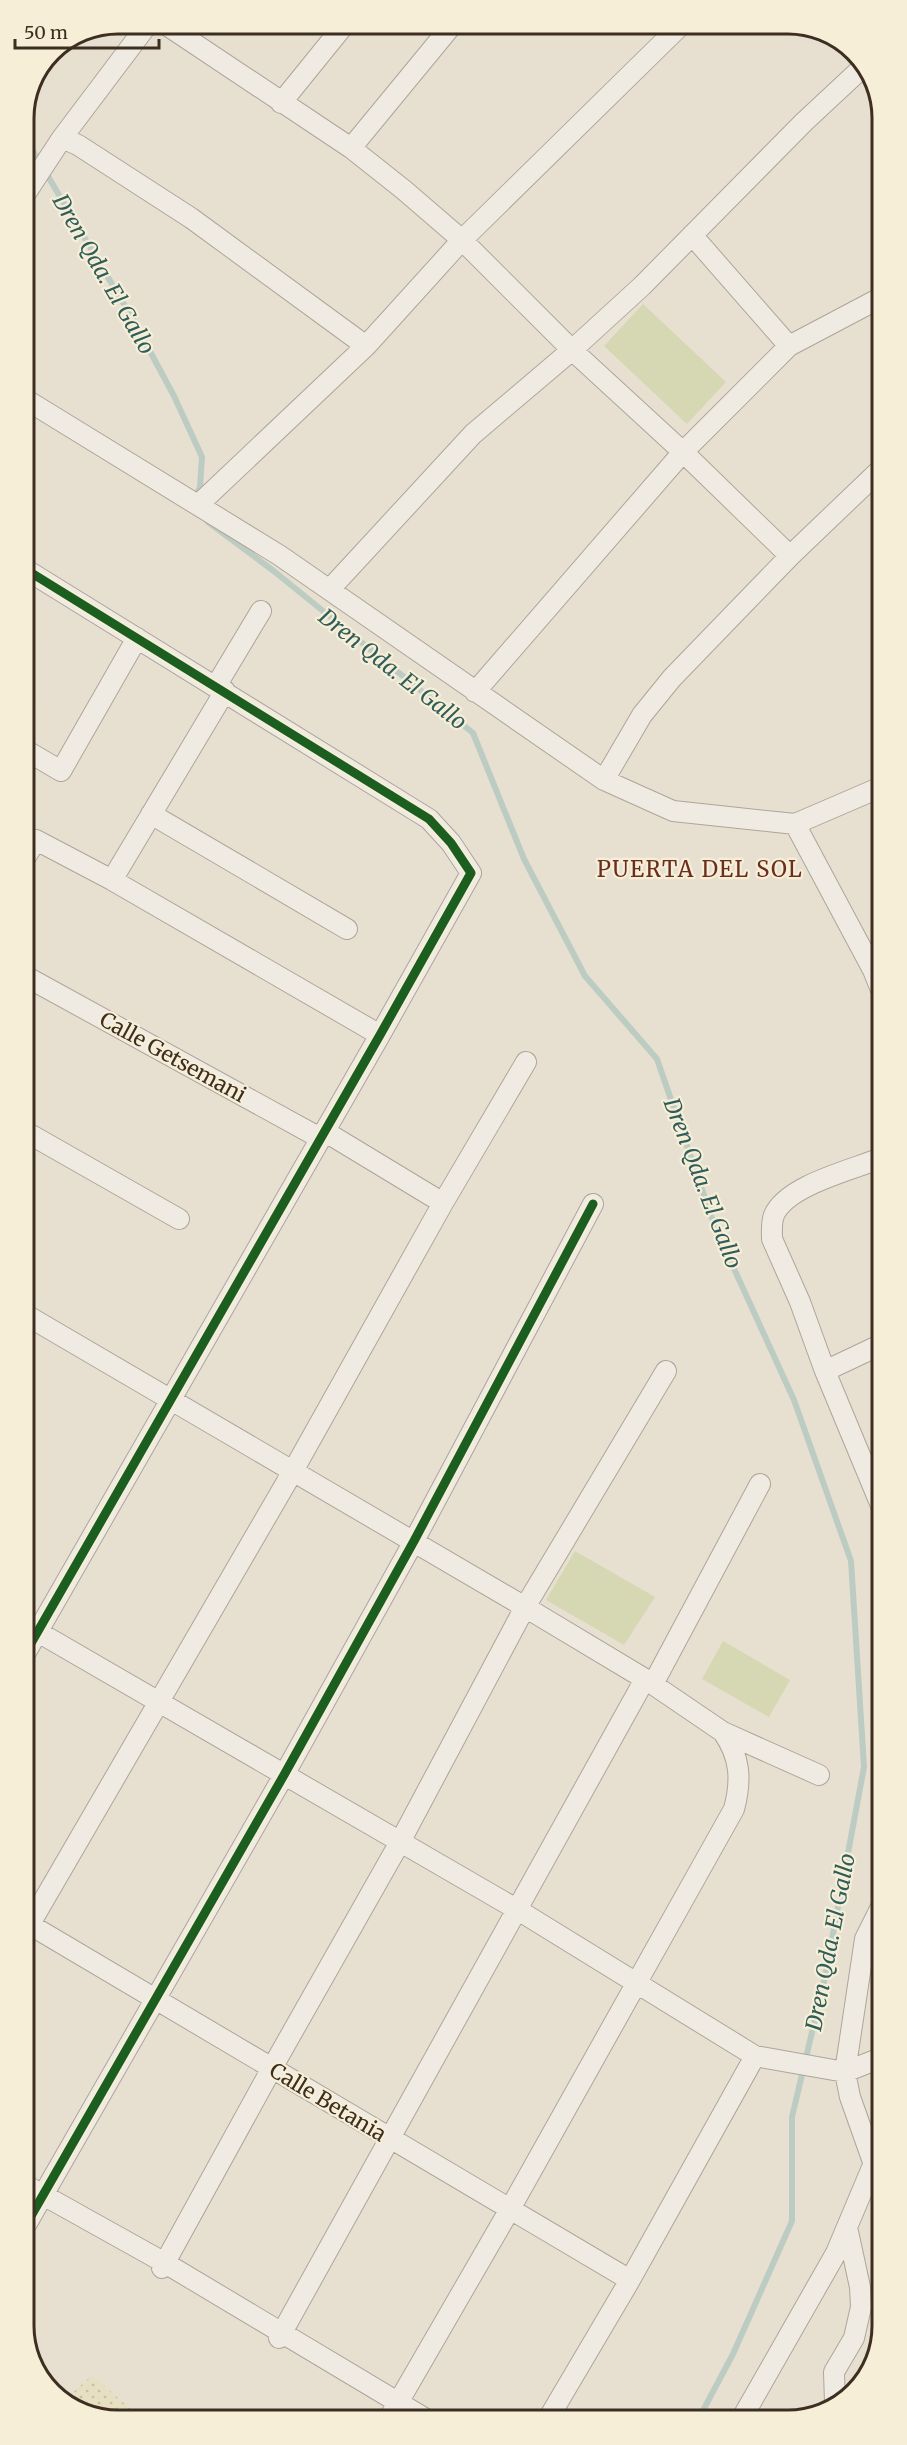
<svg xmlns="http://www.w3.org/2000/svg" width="907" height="2445" viewBox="0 0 907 2445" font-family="Merriweather,serif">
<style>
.farmland{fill:url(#farmland-dots)}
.grass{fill:#d6d7b3}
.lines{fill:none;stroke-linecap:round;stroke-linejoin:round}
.stream{stroke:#bcccc2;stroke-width:6}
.minor-casing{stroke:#ada599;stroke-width:22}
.minor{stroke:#efebe3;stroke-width:20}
.cycleway-casing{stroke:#f7eed8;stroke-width:13}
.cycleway{stroke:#1b5e20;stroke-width:9}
.labels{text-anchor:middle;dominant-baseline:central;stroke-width:4.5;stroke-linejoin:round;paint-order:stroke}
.street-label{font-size:21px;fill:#3d2e20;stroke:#f7eed8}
.water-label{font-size:22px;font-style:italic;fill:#2f5d5a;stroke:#f7eed8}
.neighbourhood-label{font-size:22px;letter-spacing:1.5px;fill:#6b2e1e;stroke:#f7eed8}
.rim{fill:none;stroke:#3d2e20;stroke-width:3}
</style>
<defs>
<pattern id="farmland-dots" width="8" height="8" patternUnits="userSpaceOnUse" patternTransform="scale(1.5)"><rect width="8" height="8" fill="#e6dfc2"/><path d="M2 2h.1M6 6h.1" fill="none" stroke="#c6c0a6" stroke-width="1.8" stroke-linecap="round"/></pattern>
</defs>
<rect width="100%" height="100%" fill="#e7e0d1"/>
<path class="farmland" d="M92,2375l52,46h-32l-49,-19z"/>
<path class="grass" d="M643,304l83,78 -39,42 -83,-78z
M575,1551l80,46 -31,48 -78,-45z
M723,1641l67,39 -21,37 -67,-38z"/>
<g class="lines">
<path class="stream" d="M24,136l107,180 43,80 28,61 -2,30 -6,12
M208,522l67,50 198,161 51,126 61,117 72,83 58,168 79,173 57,161 13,206 -39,210 -33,140v104l-59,133 -34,64"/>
<defs>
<path id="minor" d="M165,24l186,124 53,42 58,50 110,110 111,102 107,104
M281,103l64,-79
M62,138l16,7 113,73 175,128
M351,148l102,-124
M24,196l38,-58 86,-114
M692,235l97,111
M25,399l254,156 325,225 69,31 122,13 86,-37
M198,505l168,-159 96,-106 220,-216
M25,569l404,250 22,24 20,30 -91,162 -354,617
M330,589l143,-155 99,-84 70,-64 162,-164 59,-55
M216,686l45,-75
M475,692l208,-240 106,-106 91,-48
M25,750l36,21 76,-133
M604,780l38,-65 30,-37 118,-122 90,-86
M151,814l196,115
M795,824l78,146 8,20
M25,858l11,-18 76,40 268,155
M112,880l113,-189
M25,976l295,162
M324,1131l119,72
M26,1132l153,87
M881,1158c-29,12 -94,27 -107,57 -3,8 -2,16 -2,24l28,63 25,69 57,137
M26,1315l499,292 120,72 78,53 96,43
M825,1371l57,-27
M26,1625l492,285 237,146 90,16
M653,1684l107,-200
M882,1905l-17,34 -20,133 5,25 33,93
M27,1923l603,357
M27,1929l266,-458 150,-268 83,-141
M845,2072l38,-15
M27,2186l138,77 261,156
M27,2223l257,-448 130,-234 179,-337
M162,2268l110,-200 128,-226 125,-235 141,-236
M279,2338l366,-659
M835,2403l-1,-31 20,-34 7,-31 -1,-20 -13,-60
M742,2418l94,-165 38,-90
M548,2419l82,-139 125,-224
M388,2420l122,-211 224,-400c8,-30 6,-52 -11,-77"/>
</defs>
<use href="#minor" class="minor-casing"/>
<use href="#minor" class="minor"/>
<defs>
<path id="cycleway" d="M25,569l404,250 22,24 20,30 -91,162 -354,617
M27,2223l257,-448 130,-234 179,-337"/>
</defs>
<use href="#cycleway" class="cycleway-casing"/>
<use href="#cycleway" class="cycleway"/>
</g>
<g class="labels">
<g class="street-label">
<text transform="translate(173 1057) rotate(29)">Calle Getsemani</text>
<text transform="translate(328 2102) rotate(31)">Calle Betania</text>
</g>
<g class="water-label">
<text transform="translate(104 274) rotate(60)">Dren Qda. El Gallo</text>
<text transform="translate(393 669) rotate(38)">Dren Qda. El Gallo</text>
<text transform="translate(703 1183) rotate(69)">Dren Qda. El Gallo</text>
<text transform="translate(830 1942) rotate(-79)">Dren Qda. El Gallo</text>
</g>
<g class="neighbourhood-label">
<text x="700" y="869">PUERTA DEL SOL</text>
</g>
</g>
<path d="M0 0H907V2445H0ZM118 34H788A84 84 0 0 1 872 118V2326A84 84 0 0 1 788 2410H118A84 84 0 0 1 34 2326V118A84 84 0 0 1 118 34Z" fill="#f7eed8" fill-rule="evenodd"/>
<path class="rim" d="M118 34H788A84 84 0 0 1 872 118V2326A84 84 0 0 1 788 2410H118A84 84 0 0 1 34 2326V118A84 84 0 0 1 118 34Z"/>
<path d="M15 39v9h144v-9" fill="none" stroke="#3d2e20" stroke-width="3"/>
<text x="24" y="39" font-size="18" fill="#3d2e20" stroke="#f7eed8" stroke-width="4.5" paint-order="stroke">50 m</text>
</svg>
